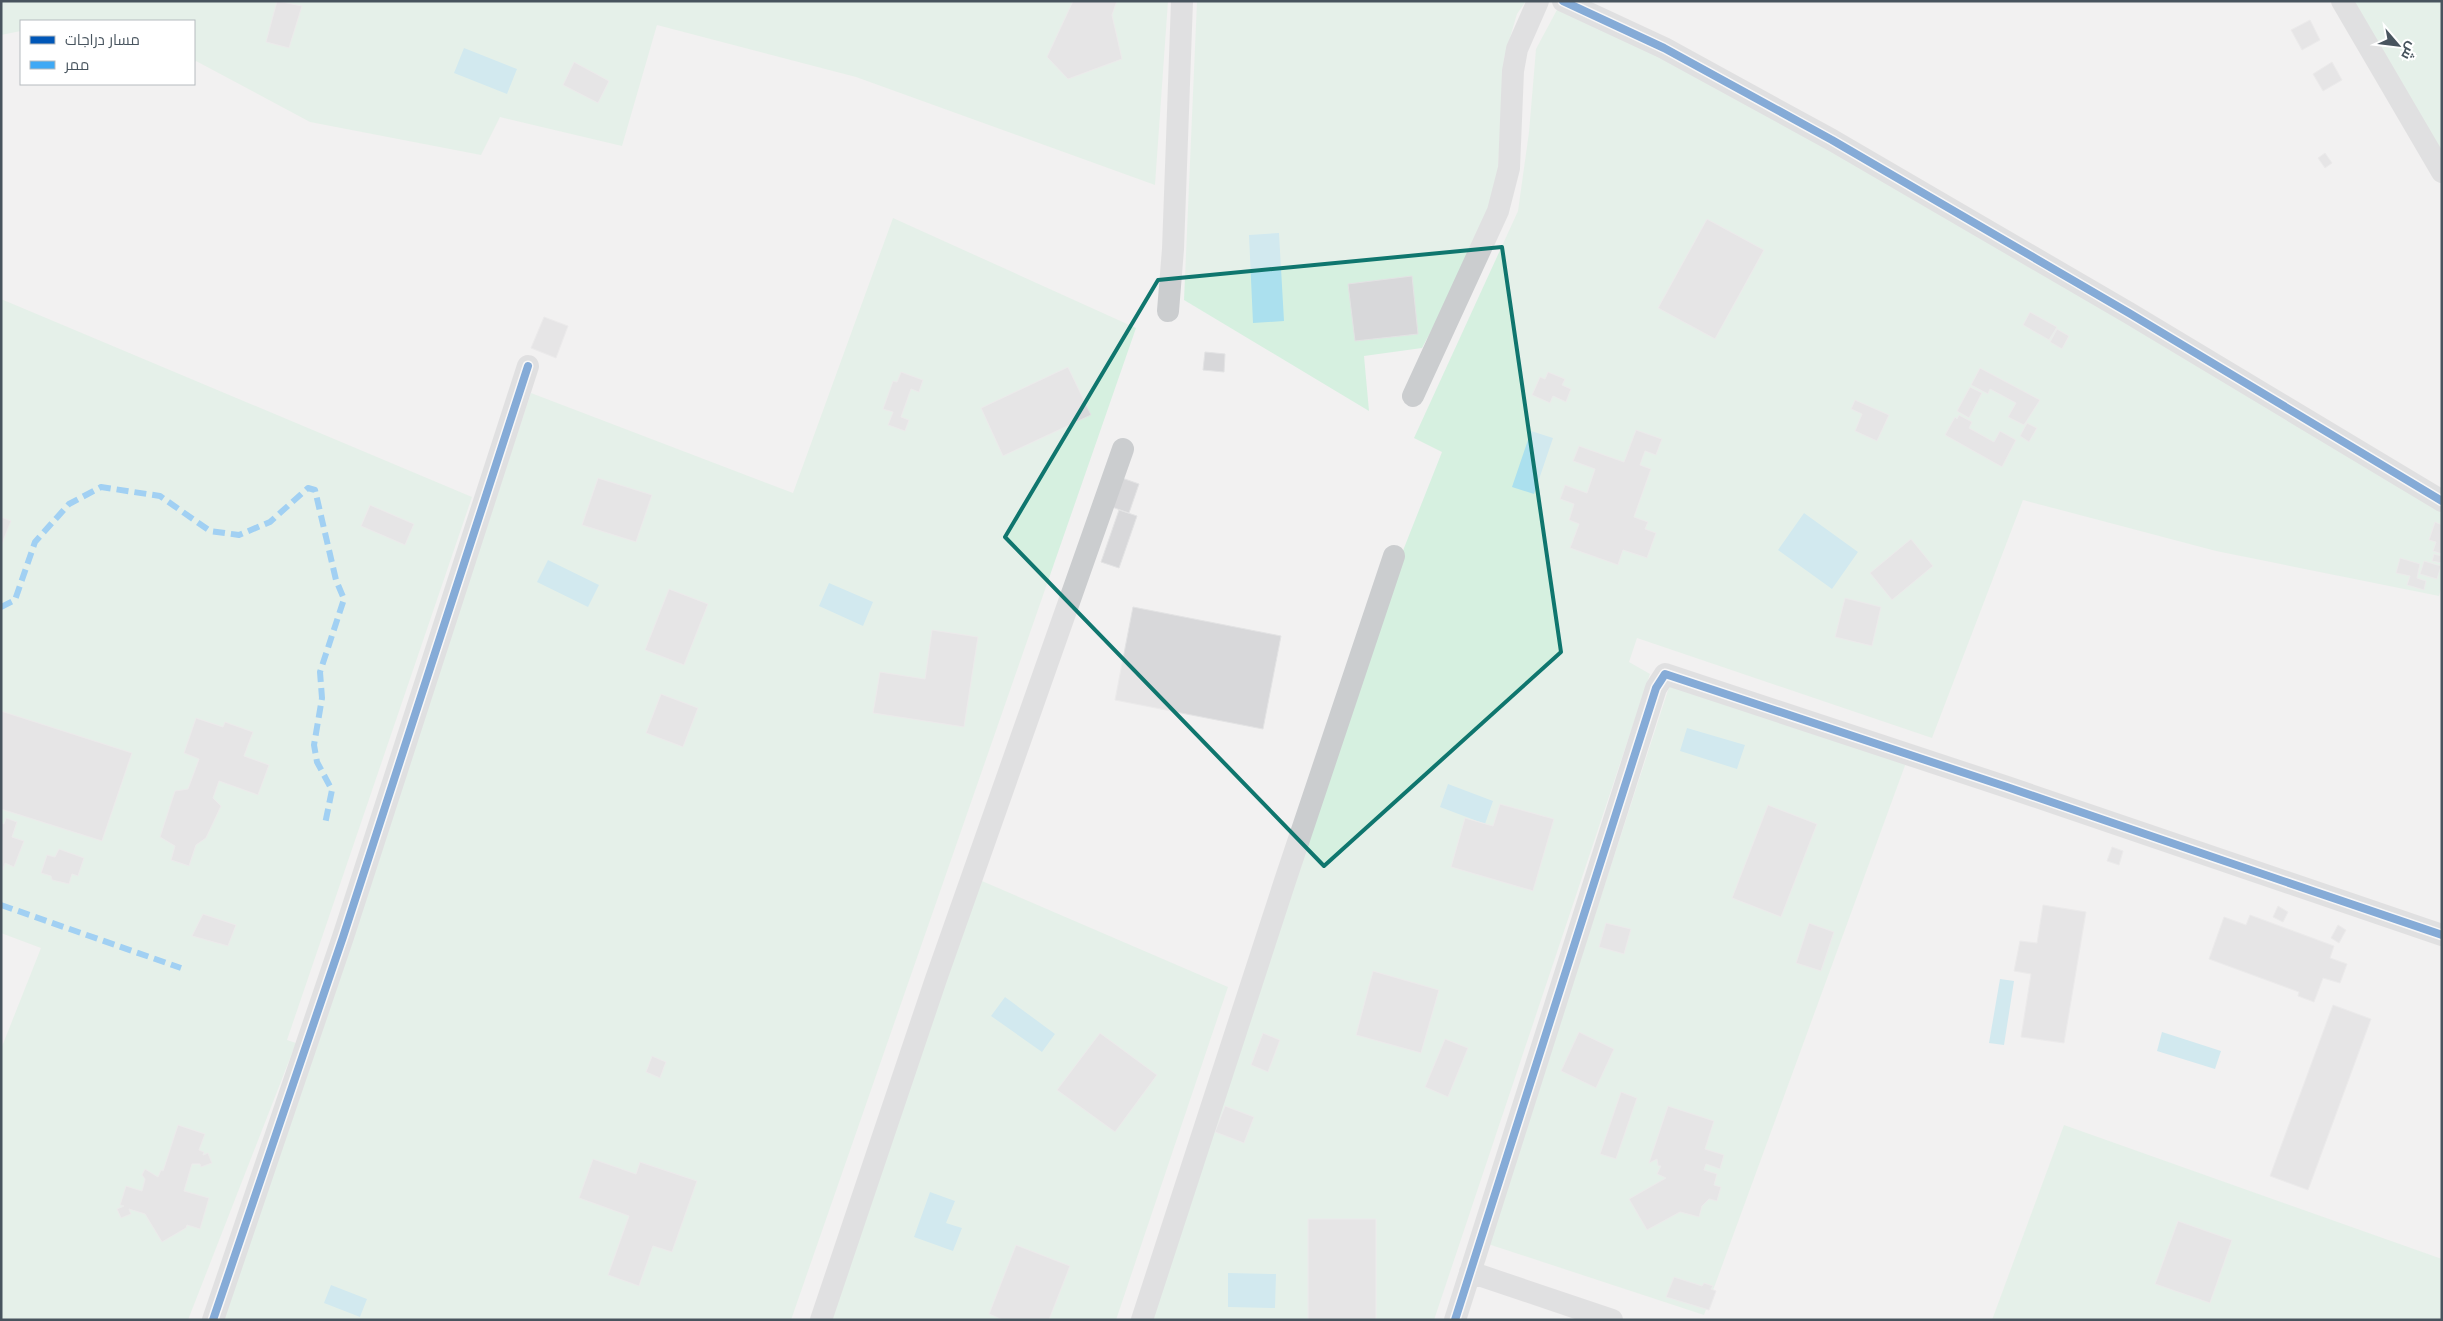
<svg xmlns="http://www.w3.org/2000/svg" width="2443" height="1321" viewBox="0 0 2443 1321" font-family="Helvetica,Cairo,sans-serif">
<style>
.green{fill:#d6f0e0}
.water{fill:#abe0ee}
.building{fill:#d8d8da;stroke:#e3e3e4}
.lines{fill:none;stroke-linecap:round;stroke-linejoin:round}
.minor{stroke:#cbcdcf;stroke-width:22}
.quiet{stroke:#3fa9f5;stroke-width:6;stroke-dasharray:12 6;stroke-linecap:butt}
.cycleway-casing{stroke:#fff;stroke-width:11}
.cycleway{stroke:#0057b8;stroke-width:8}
.marked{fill:none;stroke:#0f766e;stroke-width:4;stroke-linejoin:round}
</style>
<rect width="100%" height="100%" fill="#f2f1f1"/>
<path class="green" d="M1,1h1167l-13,184 -299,-108 -199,-52 -35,121 -122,-29 -19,38 -171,-33 -114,-61 -2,2v-42h-173v10l-20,4z
M1197,1h329l-9,13 -13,44 -7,130 -35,85 -40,75 -58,8 5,55 -185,-111z
M2352,1h90v175z
M1559,6l165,80 718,421v79l-3,10 -223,-45 -193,-51 -91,238 -295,-100 -8,24 21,12 -216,646h-288l241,-729 55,-139 -28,-14 104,-227 11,-79 7,-83z
M893,218l243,110 -345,992h-573l313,-927 262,100z
M1,299l471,198 -185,543 9,3 -108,277h-187v-271l40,-101 -40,-15z
M1672,678l235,82 -203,555 -216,-71z
M975,878l253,109 -112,333h-292z
M2064,1125l378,134v61h-450z"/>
<path class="water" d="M464,48l53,21 -10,25 -53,-21z
M1279,233l5,88 -31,2 -4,-88z
M1531,431l22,7 -19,56 -22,-7z
M1804,513l54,39 -26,37 -54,-39z
M548,560l51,25 -11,22 -51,-25z
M829,583l44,19 -10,24 -44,-20z
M1687,728l58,17 -8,24 -57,-18z
M1448,784l45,17 -8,23 -45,-17z
M2000,979l14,2 -10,64 -15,-2z
M1005,997l50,37 -13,18 -51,-36z
M2162,1032l59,19 -6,18 -58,-18z
M930,1192l25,9 -9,22 16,5 -9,23 -39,-14z
M1228,1273l48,1 -1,34 -47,-1z
M331,1285l36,14 -7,18 -36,-14z"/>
<path class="building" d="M277,1l25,5 -13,42 -23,-6z
M1073,1h44l-5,14 10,44 -54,20 -21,-22z
M2310,20l10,20 -18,10 -11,-20z
M574,62l35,19 -11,22 -35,-18z
M2332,62l10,18 -19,11 -10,-17z
M2325,153l7,10 -7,5 -7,-10z
M1707,219l57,31 -49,89 -57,-31z
M1412,276l6,58 -63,7 -7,-57z
M2030,312l27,15 -8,13 -26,-15z
M544,317l24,9 -12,32 -25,-10z
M2057,329l12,7 -7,13 -12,-7z
M1205,352l20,2 -1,18 -21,-2z
M1068,367l23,48 -88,41 -22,-48z
M1980,368l60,32 -16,25 -16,-8 8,-14 -26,-14 -2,5 -17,-9z
M901,372l22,8 -4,12 -8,-3 -10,28 8,3 -4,11 -17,-6 5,-13 -10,-3 10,-28 4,1z
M1548,372l17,7 -3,6 9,4 -5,13 -13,-6 -3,7 -18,-8 8,-18 5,2z
M1970,387l12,6 -13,25 -12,-7z
M1855,400l34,15 -12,26 -22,-10 7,-17 -11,-5z
M1959,415l13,7 -3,6 25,14 6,-11 16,9 -14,27 -57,-32 10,-18 2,2z
M2027,423l10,5 -8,14 -9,-6z
M1636,430l26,9 -6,16 -11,-4 -5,14 11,4 -17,48 14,5 -3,7 11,4 -9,25 -24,-8 -5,15 -48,-17 9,-24 -10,-4 5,-16 -14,-5 5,-14 22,8 8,-24 -22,-8 6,-15 45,16z
M1119,477l20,7 -10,29 -20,-7z
M598,478l54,17 -16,47 -54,-17z
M370,505l44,19 -9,21 -44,-19z
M1119,510l18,6 -18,52 -18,-6z
M1,517l10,4 -10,25z
M2435,522l7,3v29l-9,-3 3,-9 -7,-2z
M1911,539l22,27 -41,34 -22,-27z
M2434,554l8,2v7l-10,-2z
M2400,558l20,6 -3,14 9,3 -2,9 -17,-5 3,-9 -14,-3z
M2424,561l17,5 -4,13 -17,-5z
M669,589l39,15 -24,61 -39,-15z
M1845,598l36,9 -9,39 -37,-9z
M1133,607l148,29 -18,93 -148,-29z
M932,630l46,7 -14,90 -91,-14 7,-41 45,7z
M661,694l37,14 -15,39 -37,-14z
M1,711l131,42 -30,88 -101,-32z
M196,718l27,9 2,-5 28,10 -9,24 25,9 -11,30 -39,-14 -6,17 8,8 -15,32 -10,7 -7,21 -18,-6 4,-14 -15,-9 15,-46 13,-2 11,-30 -15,-6z
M1500,804l54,15 -21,72 -82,-24 14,-49 28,8z
M1768,805l49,19 -36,93 -49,-19z
M6,818l11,4 -5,15 12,4 -10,26 -9,-4 -2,7 -2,-47 3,1z
M2112,847l11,4 -4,14 -12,-4z
M59,849l25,9 -6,18 -6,-2 -3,10 -17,-4 -1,-4 -10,-3 6,-18 8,2z
M2043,905l43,7 -22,131 -43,-6 10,-63 -17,-3 6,-30 17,2z
M2278,906l10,6 -5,10 -10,-5z
M203,914l33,11 -8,21 -36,-10z
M2250,915l84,31 -4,12 17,6 -7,19 -17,-5 -9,24 -16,-6 1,-4 -90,-33 15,-42 22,8z
M1606,923l25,6 -7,25 -25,-7z
M1809,923l25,9 -13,39 -25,-8z
M2338,925l8,5 -7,13 -8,-5z
M1373,971l66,19 -18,63 -65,-18z
M2333,1005l38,14 -63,171 -38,-14z
M1579,1032l35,17 -18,39 -35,-17z
M1100,1033l57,42 -42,57 -58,-42z
M1263,1033l17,7 -12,32 -17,-7z
M1445,1039l23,9 -20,49 -23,-10z
M652,1056l14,6 -6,16 -14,-6z
M1621,1092l16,6 -21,61 -16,-5z
M1225,1106l29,11 -10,26 -29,-11z
M1668,1106l46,15 -9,28 19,6 -4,14 -14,-5 -2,6 13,4 -3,11 7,2 -4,14 -8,-2 -7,7 -3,11 -19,-5 -33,18 -18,-31 37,-21 -9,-4 4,-8h-3l-1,-7 -8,4z
M178,1125l27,9 -6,16 5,2 -1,3 5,-2 4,10 -11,4 -1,-3h-8l-8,27 25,7 -9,31 -13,-4 -1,3 -24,14 -17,-28 -16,-5 2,5 -10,4 -4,-9 7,-3 -4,-1 6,-19 16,5 3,-12 -3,-4 3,-6 13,8 3,-7 2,1z
M593,1159l43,15 4,-12 57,19 -25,71 -19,-6 -14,40 -31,-11 21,-59 -50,-18z
M1308,1219h68v101h-68z
M2178,1221l54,19 -22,63 -55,-19z
M1016,1245l54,21 -21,54h-46l-14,-6z
M1674,1277l28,9 2,-3 9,3 -2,3 5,2 -7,19 -43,-13z"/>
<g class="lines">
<path class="minor" d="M1563,1l101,47 168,92 297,173 313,188
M2342,1l100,171
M1168,311l5,-62 9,-248
M1413,396l85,-185 11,-43 4,-97 4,-22 21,-48
M1470,1272l142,48
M213,1320l130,-383 185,-571
M821,1320l115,-341 187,-530
M1142,1320l143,-439 109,-325
M1455,1320l201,-632 9,-14 342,113 435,148"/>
<path class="quiet" d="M1,607l14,-7 20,-58 34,-38 32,-17 59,9 50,35 29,4 31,-13 38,-34 7,2 21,90 8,19 -24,73 2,26 -8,47 3,17 15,28 -7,34
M1,905l180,63"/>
<defs>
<path id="cycleway" d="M1563,1l101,47 168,92 297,173 313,188
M213,1320l130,-383 185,-571
M1455,1320l201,-632 9,-14 342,113 435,148"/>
</defs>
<use href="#cycleway" class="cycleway-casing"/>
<use href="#cycleway" class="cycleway"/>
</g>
<path d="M0 0H2443V1321H0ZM1502,247l59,405 -237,214 -319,-329 153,-257z" fill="#f2f1f1" fill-opacity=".55" fill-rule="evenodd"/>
<path class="marked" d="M1502,247l59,405 -237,214 -319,-329 153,-257z"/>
<rect width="2443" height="1321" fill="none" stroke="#48545e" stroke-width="5"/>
<rect x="20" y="20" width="175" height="65" fill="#ffffff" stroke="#b6bbbf"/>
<rect x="30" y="36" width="25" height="8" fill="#0057b8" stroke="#b6bbbf"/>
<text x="65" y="45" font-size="15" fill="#48545e">مسار دراجات</text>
<rect x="30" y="61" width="25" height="8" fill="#3fa9f5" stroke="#b6bbbf"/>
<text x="65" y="70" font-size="15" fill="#48545e">ممر</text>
<g transform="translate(2398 45) rotate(118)" stroke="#ffffff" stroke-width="4" paint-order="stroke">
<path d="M0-4L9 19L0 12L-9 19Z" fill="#48545e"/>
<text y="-8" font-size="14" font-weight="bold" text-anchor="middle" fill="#48545e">ش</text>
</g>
</svg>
